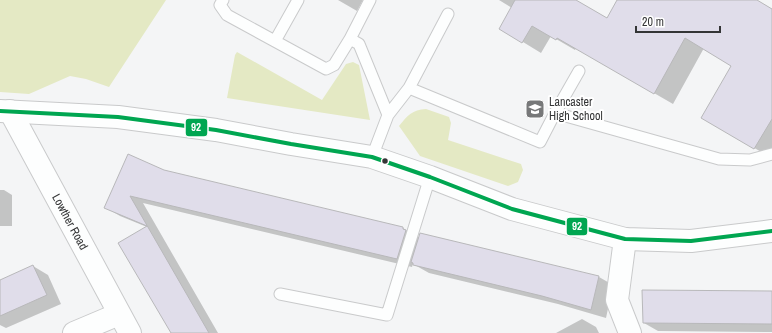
<svg xmlns="http://www.w3.org/2000/svg" width="772" height="333" viewBox="0 0 772 333" font-family="'Archivo Narrow',sans-serif">
<style>
.green{fill:#e4e9c4}
.shadow{fill:#0003}
.building{fill:#e0ddea;stroke:#b8b8ba}
.lines{fill:none;stroke-linecap:round;stroke-linejoin:round}
.lane-casing{stroke:#c9cacb;stroke-width:13}
.street-casing{stroke:#c9cacb;stroke-width:24}
.lane{stroke:#fdfefe;stroke-width:11}
.street{stroke:#fdfefe;stroke-width:22}
.bus-1-casing{stroke:#fff;stroke-width:7}
.bus-1{stroke:#00a651;stroke-width:4}
.bus-dot{fill:#343536;stroke:#fff;stroke-width:1.5}
.labels{text-anchor:middle;dominant-baseline:central;stroke-width:4;stroke-linejoin:round;paint-order:stroke}
.poi-label{font-size:12px;fill:#343536;stroke:#fff;text-anchor:start}
.street-label{font-size:12px;fill:#343536;stroke:#fff}
.line-badge{stroke:#fff;stroke-width:1.5}
.badge-label{font-size:11px;text-anchor:middle;font-weight:bold;fill:#fff}
</style>
<rect width="100%" height="100%" fill="#f4f5f6"/>
<path class="green" d="M0,0h166l-57,87 -23,-8 -16,-3 -41,18 -29,-2z
M237,52l85,48 24,-36 7,-2 6,3 11,55 -143,-22 8,-43z
M426,109l23,8 2,6 -3,17 73,24 2,6 -5,12 -10,4 -88,-30 -21,-30c9,-11 13,-16 27,-17z"/>
<path class="shadow" d="M338,0h25l-6,11z
M499,0h76l33,19 11,-19h137l16,9v149l-70,-40 31,-53 -29,-17 -31,56 -97,-56 -1,2 -24,-14 -10,17 -18,-11 -23,-13 12,-21z
M163,171l240,57 16,10 2,-4 178,43 14,8 -7,33 -48,-14 -129,-31 -16,-9 -1,3 -269,-64 75,130h-46l-25,-106 -27,-11 -15,-9z
M0,190h4l8,5v31h-12z
M33,266l15,9 13,29 -55,24 -6,-3v-44z
M772,292v40l-114,-1 -14,-8z
M582,319l14,8 3,6h-43z"/>
<path class="building" d="M515,0h61l31,18 10,-18h140l15,9v110l-18,30 -53,-31 30,-52 -46,-28 -31,56 -97,-56 -1,2 -24,-14 -10,17 -23,-14z
M128,154l36,16 239,57v2l3,1 -9,29 -267,-63 79,137h-38l-53,-90 29,-17 -43,-18z
M420,233l179,43 -8,34 -49,-14 -129,-31v-2l-2,-1z
M33,265l14,30 -47,21v-36z
M642,290l130,1v33l-129,-1z"/>
<g class="lines">
<defs>
<path id="lane" d="M223,0l-3,5 7,10 99,54 8,-4 16,-26 9,5 29,71
M350,39l20,-39
M275,41l23,-41
M409,88l39,-74
M555,113l164,46 31,1 22,-6
M372,157l16,-42 21,-27 131,54 15,-29 24,-42
M280,294l107,21 43,-138"/>
<g id="street">
<path d="M0,111l118,6 98,13 75,14 81,13 58,20 82,32 113,30 66,2 81,-10"/>
<path id="s1" d="M10,111l120,222"/>
<path d="M625,239l-8,61 13,33"/>
<path d="M74,333l45,-19"/>
</g>
</defs>
<use href="#lane" class="lane-casing"/>
<use href="#street" class="street-casing"/>
<use href="#lane" class="lane"/>
<use href="#street" class="street"/>
<defs>
<path id="bus-1" d="M0,111l118,6 98,13 75,14 81,13 58,20 82,32 113,30 66,2 81,-10"/>
</defs>
<use href="#bus-1" class="bus-1-casing"/>
<use href="#bus-1" class="bus-1"/>
</g>
<defs>
<symbol id="school-square" viewBox="-11 -11 22 22"><rect x="-9" y="-9" width="18" height="18" rx="4" fill="#777879" stroke="#fff"/><path d="M0-5L7-2L0 1L-7-2ZM-4 1L0 2.5L4 1V4Q0 6-4 4Z" fill="#fff"/></symbol>
</defs>
<g fill-rule="evenodd">
<use href="#school-square" x="524" y="98" width="22" height="22"/>
</g>
<circle class="bus-dot" cx="385" cy="161" r="3.5"/>
<g class="labels">
<g class="poi-label">
<text x="549" y="102">Lancaster<tspan x="549" dy="14">High School</tspan></text>
</g>
<g class="street-label">
<text stroke="none"><textPath href="#s1" startOffset="126">Lowther Road</textPath></text>
</g>
</g>
<g class="line-badge">
<rect x="185" y="118" width="23" height="19" rx="4" fill="#00a651"/>
<rect x="566" y="217" width="22" height="19" rx="4" fill="#00a651"/>
</g>
<g class="badge-label">
<text x="196" y="131">92</text>
<text x="577" y="230">92</text>
</g>
<path d="M636 26v6h84v-6" fill="none" stroke="#343536" stroke-width="2"/>
<text x="642" y="26" font-size="12" fill="#343536" stroke="#ffffff" stroke-width="3" paint-order="stroke">20 m</text>
</svg>
